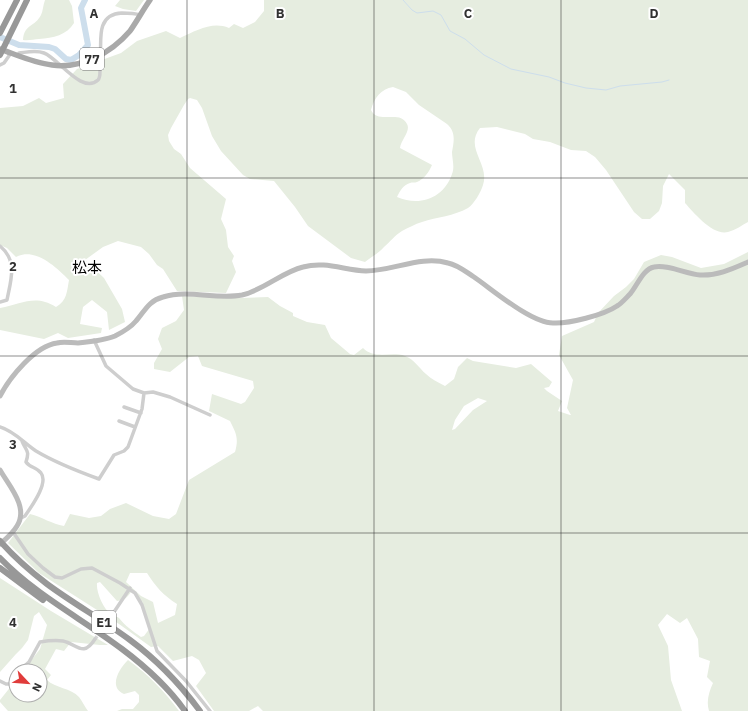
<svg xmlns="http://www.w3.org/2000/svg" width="748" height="711" viewBox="0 0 748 711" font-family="'IBM Plex Sans','Noto Sans JP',sans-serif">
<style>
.green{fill:#e6ede0;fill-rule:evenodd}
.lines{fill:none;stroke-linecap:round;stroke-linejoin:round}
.stream{stroke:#cddeec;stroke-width:1}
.river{stroke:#cddeec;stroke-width:6}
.street-tunnel{stroke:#d6d6d6;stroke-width:3.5;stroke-dasharray:3.5 2;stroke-linecap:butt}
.street{stroke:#cecece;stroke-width:3.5}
.secondary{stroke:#bbb;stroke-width:5}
.primary{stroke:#a9a9a9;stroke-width:5.5}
.highway{stroke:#989898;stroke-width:6}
.grid{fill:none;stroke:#313131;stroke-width:1;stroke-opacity:0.55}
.labels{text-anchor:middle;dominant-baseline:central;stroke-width:4;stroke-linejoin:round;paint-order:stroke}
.shield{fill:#fff;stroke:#6f6f6f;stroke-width:1}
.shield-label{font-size:13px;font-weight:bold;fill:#313131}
.neighbourhood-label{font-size:15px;fill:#000;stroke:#fff}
.grid-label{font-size:13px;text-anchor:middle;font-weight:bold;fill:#313131;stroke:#fff;stroke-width:4;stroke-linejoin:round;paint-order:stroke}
</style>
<rect width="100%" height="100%" fill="#fff"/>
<path class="green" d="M45,0h24l3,6 2,17c-7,12 -21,15 -35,16 -5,0 -10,2 -16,1 1,-16 12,-13 18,-25 2,-4 2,-10 4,-15z
M120,0h24l-8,11 -13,-2 -8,-3z
M264,0h484v222c-6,3 -12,8 -20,10 -15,4 -34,-19 -43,-29v-13l-16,-16 -6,12 -1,17 -3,8 -9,8h-8l-8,-7 -28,-42 -11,-13 -9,-6 -15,-1 -21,-8 -17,-3 -8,-5 -28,-7 -17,1c-16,20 10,36 3,57 -2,7 -9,19 -15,23 -14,8 -31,9 -46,14 -7,2 -14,6 -20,9 -7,4 -12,11 -18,16 -5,6 -13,10 -19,15l-14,-4 -43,-32 -13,-19 -21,-26 -24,-2 -7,-4 -22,-24 -9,-15 -10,-28 -5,-8 -7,-2 -2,1 -4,6 -13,23 -3,7 1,6 5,8 7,5 9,14 36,31 -5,20 5,11 2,17 6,9 -2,5 4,11 -10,21 -49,-2 -14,-22 -6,-4 -8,-11 -8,-7 -23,-6 -15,6 -18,13 19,18 18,31 3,13 -16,8 -2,-18 -15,-12 -9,7 -3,17 22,4 -1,5 -33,5 -10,-5 -14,6 -44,-9v-22c22,-4 35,-14 56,-1 11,-6 11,-16 13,-27 -13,-13 -34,-33 -53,-23l-9,-9 -7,-3v-137l23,-2 16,-8 7,5 18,-5 -1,-14 14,-15 44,-16 16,-12 29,-10 14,7c16,-7 32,-17 49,-10l5,-4 9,4 12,-6 9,-11zM393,87l13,5 13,13 28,19c9,8 7,17 5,28 0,7 3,15 0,22 -8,24 -32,33 -55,23 3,-6 6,-12 13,-14 2,-1 5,0 7,-1 7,-3 12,-10 15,-17l-32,-17c1,-8 11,-17 7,-24 -7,-15 -29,1 -36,-14 3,-12 10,-21 22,-23z
M748,252v459h-39c-3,-10 0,-19 4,-28l-6,-6 3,-16 -11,-4 -1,-18 -11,-21 -7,5 -13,-9 -9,11 10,21 3,34 11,31h-419l-5,-5 -9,5h-35l-18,-25 10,-13 -7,-13 -7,-4 -19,5 -15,-15 -7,1 -32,-23 -80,-51 -31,-30 22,-29c12,3 22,10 34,12l6,-12 19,4 12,-2 9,-7 16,-6 27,13 16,3 7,-5 13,-34 46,-28c4,-14 1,-19 -5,-31l-21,-10 3,-17 29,10 4,-2 9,-14 -1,-7 -51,-15 -4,-10 -9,1 -19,15 -16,-3v-6l8,-14 -4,-10 4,-11 14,-7 8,-11 -2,-14 58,2 28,-1 12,9 13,7v3l14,6 18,3 6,13 19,16 4,1 9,-7c12,12 28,3 42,8 9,3 14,12 21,18 5,5 12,8 19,12l9,-7 4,-12 9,-9 6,3 43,7 15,-4 21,18 -3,5 -5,1 3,3 15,10 -4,10 12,4h1l-4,-7 6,-28 -14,-25 3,-19 32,-14 4,-9 16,-17 12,-9 8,-8 10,-17 17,-7 11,2 29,11 23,-4zM478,398l9,3 -14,9 -18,19 -3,1 3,-10 9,-14zM130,573h17c9,14 16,22 30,31l-2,11 -17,8 -5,-21 -12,-6 -15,-14zM100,582l17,19c7,-1 10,-3 14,-9l3,1 6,8h2l8,27 -6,8 -3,1c-8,-6 -16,-11 -22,-19 -2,-2 -5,-1 -8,-4 -8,-5 -15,-22 -14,-31z
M0,578l51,33 57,34h-8l-29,-3 -7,9 -8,-2 -11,20 6,6 -4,5c8,8 24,8 32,17 3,4 6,10 9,14h-80l-8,-9v-2l16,-20v15h24v-24h-17l17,-22 7,-24 -8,-13 -5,4 -6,24 -6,8 -6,6 -16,18z
M128,660c20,14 37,32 51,51h-62l5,-2h11l6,-7v-7l-4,-4 -11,3c-16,-7 -5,-25 4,-34z"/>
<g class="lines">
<path class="stream" d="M403,0l9,10 5,3 16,-2 8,4 9,16 15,8 19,16 27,14 38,8 16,6 21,5 20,2 14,-4 42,-4 7,-2"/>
<path class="river" d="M0,37l19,8 30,2 6,2 11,10 5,1 8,-5 9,-10 -7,-37 4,-8"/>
<path class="street-tunnel" d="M95,639l15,-21"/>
<path class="street" d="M19,56v-3c9,-1 17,-3 25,0 14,5 38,42 54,27 2,-2 2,-6 2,-9 4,-20 -9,-57 22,-58 6,0 12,0 18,2
M0,65l4,-2 7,-10
M0,246c18,15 11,33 7,54l-7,2
M94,340l12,26 27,23 11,4 9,-1 17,5 40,18
M124,407l17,6
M119,421l16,6
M0,427c14,4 24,16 36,24 20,12 41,20 63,28l15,-24 10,-4 4,-4 14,-38 2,-16
M21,518l4,-2c6,-9 24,-33 16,-43 -4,-6 -11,-5 -15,-11 4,-12 0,-11 -4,-21
M13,532l15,22 15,14 12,9 7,1 19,-9 11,-1 28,15 15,10 7,12 15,46 29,30 24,30
M110,618l20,-30
M19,671l10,-9 11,-20c6,-1 16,-2 23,-1 14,3 20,17 32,-2
M0,681l6,3h4l6,-9"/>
<path class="secondary" d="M0,396c10,-19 35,-50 57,-53 7,-2 14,0 21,0 10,-1 28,-3 37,-7 6,-3 16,-9 21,-15 9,-10 12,-20 27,-24 26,-8 53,3 79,-2 22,-5 40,-23 61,-28 22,-6 41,3 63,4 27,0 55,-16 82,-8 10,2 18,9 26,14 19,13 57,46 79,46 15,1 51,-8 64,-17 5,-3 9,-8 13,-12 7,-8 13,-25 24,-27 13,-3 32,7 46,8 17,1 32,-6 48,-13
M0,470c9,16 29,37 17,56 -4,7 -11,13 -17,18"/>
<path class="primary" d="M0,49c17,6 34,14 52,16 30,4 59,-12 78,-34 7,-10 13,-21 20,-31"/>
<path class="highway" d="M0,33l17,-33
M0,55l27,-55
M0,541c14,16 30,30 47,43 27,20 56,36 83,56 27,20 50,44 70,71
M0,558c37,38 81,60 122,91 24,18 46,38 63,62
M0,568l43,32"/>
</g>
<path class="grid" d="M187,0v711M374,0v711M561,0v711M0,178h748M0,356h748M0,533h748"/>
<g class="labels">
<g class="shield">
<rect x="80" y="48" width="24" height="22" rx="3"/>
<rect x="92" y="611" width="24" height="22" rx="3"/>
</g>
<g class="shield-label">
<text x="92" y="59">77</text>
<text x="104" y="622">E1</text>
</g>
<g class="neighbourhood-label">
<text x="87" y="267">松本</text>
</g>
</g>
<g class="grid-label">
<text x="94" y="18">A</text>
<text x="280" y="18">B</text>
<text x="468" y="18">C</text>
<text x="654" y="18">D</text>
<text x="13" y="93">1</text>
<text x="13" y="271">2</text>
<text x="13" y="449">3</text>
<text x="13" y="627">4</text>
</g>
<g transform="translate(28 683) rotate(116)"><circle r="19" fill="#ffffff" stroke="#adadad"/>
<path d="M0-3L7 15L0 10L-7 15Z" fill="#e03c3b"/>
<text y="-6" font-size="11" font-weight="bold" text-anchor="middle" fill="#313131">N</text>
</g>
</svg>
